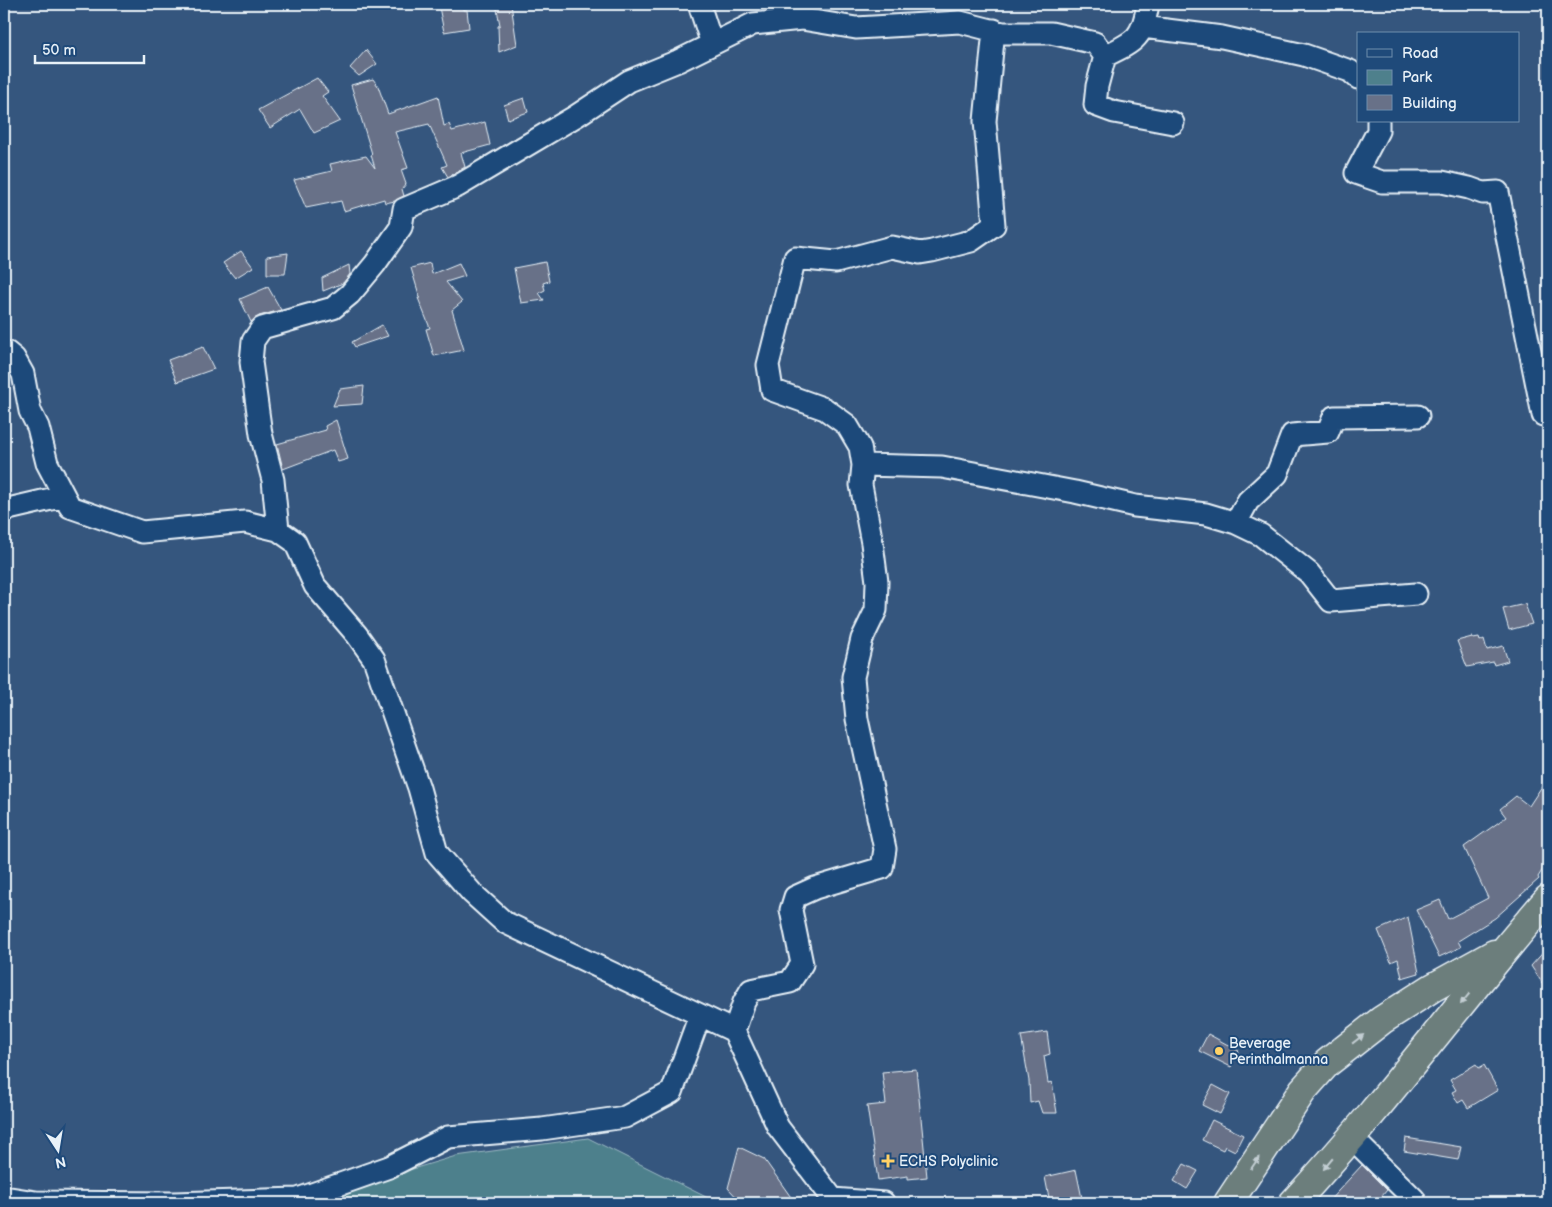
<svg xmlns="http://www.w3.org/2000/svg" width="1552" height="1207" viewBox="0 0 1552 1207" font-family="'Balsamiq Sans',sans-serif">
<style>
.green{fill:#4e808c;stroke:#9bb8c2}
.building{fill:#687188;stroke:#e8f1f8}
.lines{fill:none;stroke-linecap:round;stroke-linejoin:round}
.minor-casing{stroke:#e8f1f8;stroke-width:25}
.highway-casing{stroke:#e8f1f8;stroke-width:31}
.minor{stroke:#1f4a7a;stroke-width:21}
.highway{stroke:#6c7e7c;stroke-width:28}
.oneway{fill:#c3ced3}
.poi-dot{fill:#ffd166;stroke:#1f4a7a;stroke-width:2}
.labels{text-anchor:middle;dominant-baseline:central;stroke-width:4;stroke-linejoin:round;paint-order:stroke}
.poi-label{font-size:14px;fill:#e8f1f8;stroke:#1f4a7a;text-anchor:start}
</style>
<rect width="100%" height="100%" fill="#35567e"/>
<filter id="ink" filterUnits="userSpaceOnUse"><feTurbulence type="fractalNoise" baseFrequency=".02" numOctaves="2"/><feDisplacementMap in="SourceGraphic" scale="10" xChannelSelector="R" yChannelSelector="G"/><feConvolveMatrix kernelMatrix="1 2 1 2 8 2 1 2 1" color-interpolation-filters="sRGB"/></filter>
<g filter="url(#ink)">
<path class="green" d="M588,1138l130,65h-419l157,-47z"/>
<path class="building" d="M450,4h14v6h3l2,18 -25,4 -5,-25z
M496,4h15l6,41 -18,7 -1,-26 2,-1z
M366,50l11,14 -18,12 -9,-8z
M317,78l11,14 -6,4 18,25 -26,12 -14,-24 -30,19 -12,-18z
M373,79l5,7 10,28 50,-18 6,30 5,-2 3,7 33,-9 5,23 -29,8 4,14 -17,10 -6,-10 5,-2 -18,-41 -34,8 13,36 -7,2 5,14 -4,5 2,7 -9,5 -10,2 -1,-4 -40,12 -3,-10 -35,7 -12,-28 38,-9 -2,-7 36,-8 9,12 -4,-13 1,-1 -21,-69z
M524,98l4,14 -20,7 -4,-14z
M241,251l12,16 -18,11 -12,-15z
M288,253l-3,21h-18v-18z
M545,262l4,19 -6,2 2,7 -6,3 5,7 -23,3 -7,-35z
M430,263l2,11 27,-11 6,13 -19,6 16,20 -10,8 12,40 -30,6 -8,-27 4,-1 -12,-30h2l-9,-30z
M349,265l1,9 -7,9 -20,8 -1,-13z
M268,287l13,23 -22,6 -8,6 -11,-23z
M382,325l6,11 -33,11 -3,-5z
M203,347l11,22 -37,13 -9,-22z
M364,386l-2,18 -29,2 7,-17z
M336,420l12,39 -10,3 -5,-12 -50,19 -6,-25 49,-14 -1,-4z
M1525,604l7,20 -23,6 -6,-21z
M1472,637l1,2 6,-1 1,3 4,-2 3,11 16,-4 5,15 -14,4 -1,-3 -26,5 -10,-26z
M1548,777v84l-10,16 1,2 -44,39 -37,23 3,6 -22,10 -23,-47 24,-10 8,19 40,-21 -24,-51 42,-30 -6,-8 16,-13 13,10z
M1408,917l11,56 -17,5 -4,-19 -7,3 -13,-32z
M1548,947v45l-17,-26z
M1047,1032l3,22 -6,2 4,27 4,-1 5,31h-15l-4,-12 -8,2 -1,-22 -8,-45z
M1208,1034l31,17 -8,16 -32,-16z
M1476,1064l3,4 5,-3 14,25 -30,18 -5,-8 -5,3 -6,-11 4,-2 -6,-10z
M916,1069l11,108 -19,2v-3l-30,4 -11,-74 19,-2 -4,-32z
M1213,1085l17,9 -10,20 -18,-9z
M1212,1120l31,15 -8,16 -10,-5 -2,4 -21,-10z
M1406,1138l55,9 -3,13 -54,-9z
M739,1147l25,12 31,44h-53l-14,-15z
M1184,1164l14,7 -11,18 -13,-8z
M1362,1165l25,25 -5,6 8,7h-63z
M1076,1170l7,33h-33l-5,-26z"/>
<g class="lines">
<defs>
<path id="minor" d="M699,4l13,40
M1143,27l79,10 82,18 46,16 8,7
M1105,56c31,-15 37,-17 43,-52
M1378,121v10l-22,42 26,9h60l27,6 14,5 15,-1 45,223 5,-1
M4,352l4,1 6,5 9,16 7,37 8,16 9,36 23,44 72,25 103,-10 33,8 17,12 20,44 42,49 17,24 45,129 18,65 35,40 32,29 230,109 44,96 55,72 51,4
M863,465l79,2 133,25 60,14 71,8 30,9 25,12 48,38 22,28 85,-7
M4,510l60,-14
M1236,523l12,-22 29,-27 15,-39 36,-3 6,-15 84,-1
M278,530l-5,-50 -12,-46 -10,-72 2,-21 9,-13 71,-20 17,-14 25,-30 26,-37 3,-18 54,-23 118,-70 53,-35 49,-20 75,-37 49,-5 54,9 104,-6 43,11h48l44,10 10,13 -8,30 -2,19 19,7 59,11
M734,1031l10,-29 7,-12 39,-8 12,-18 -11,-54 4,-13 20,-9 67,-20 3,-19 -28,-130 -4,-42 9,-38 14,-29 1,-28 -5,-39 -11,-58 2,-20 -3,-18 -13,-22 -22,-16 -53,-19 -4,-25 27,-107 41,4 56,-15 28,6 12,-2 39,-10 23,-16 -9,-104 9,-91
M1351,1137l63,62 1,4
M4,1197l32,5 138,1 124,-4 91,-32 59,-30 94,-8 83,-12 47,-25 28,-77"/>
<path id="highway" d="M1228,1203l75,-113 24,-27 55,-43 50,-32 62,-34
M1293,1203c90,-96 168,-204 255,-304"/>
</defs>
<use href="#minor" class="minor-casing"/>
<use href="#highway" class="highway-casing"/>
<use href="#minor" class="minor"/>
<use href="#highway" class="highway"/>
</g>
<defs><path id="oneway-solid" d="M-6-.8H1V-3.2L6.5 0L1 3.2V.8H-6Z" transform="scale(1.25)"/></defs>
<g class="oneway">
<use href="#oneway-solid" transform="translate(1465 999) rotate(129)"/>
<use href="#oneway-solid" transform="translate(1358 1039) rotate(-38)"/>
<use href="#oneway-solid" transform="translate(1255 1163) rotate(-56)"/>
<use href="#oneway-solid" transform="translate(1328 1164) rotate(130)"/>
</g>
</g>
<g class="poi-dot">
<circle cx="1219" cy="1051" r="5"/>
<path d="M885.5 1153.5h5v5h5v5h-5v5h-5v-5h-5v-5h5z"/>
</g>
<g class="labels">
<g class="poi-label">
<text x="1229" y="1043">Beverage<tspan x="1229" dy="16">Perinthalmanna</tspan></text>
<text x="899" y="1161">ECHS Polyclinic</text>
</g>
</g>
<rect width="1552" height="1207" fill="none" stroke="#1f4a7a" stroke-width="20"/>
<rect x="10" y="10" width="1532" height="1187" fill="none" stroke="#e8f1f8" stroke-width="2" filter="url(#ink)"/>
<rect x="1357" y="32" width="162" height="90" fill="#1f4a7a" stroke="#6f8dac"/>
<rect x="1367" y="49" width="25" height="8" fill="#1f4a7a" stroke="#6f8dac"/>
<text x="1402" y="58" font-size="15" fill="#e8f1f8">Road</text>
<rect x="1367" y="70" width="25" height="15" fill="#4e808c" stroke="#6f8dac"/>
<text x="1402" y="82" font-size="15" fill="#e8f1f8">Park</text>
<rect x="1367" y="95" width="25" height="15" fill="#687188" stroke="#6f8dac"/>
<text x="1402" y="108" font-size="15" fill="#e8f1f8">Building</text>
<g transform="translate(58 1150) rotate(168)" stroke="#1f4a7a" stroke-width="4" paint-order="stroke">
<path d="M0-4L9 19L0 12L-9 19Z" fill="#e8f1f8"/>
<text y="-8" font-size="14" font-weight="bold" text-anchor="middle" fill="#e8f1f8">N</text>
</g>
<path d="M35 55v8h109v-8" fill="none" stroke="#e8f1f8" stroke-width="2.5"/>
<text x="42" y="55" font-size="15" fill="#e8f1f8" stroke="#1f4a7a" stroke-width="4" paint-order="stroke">50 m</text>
</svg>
